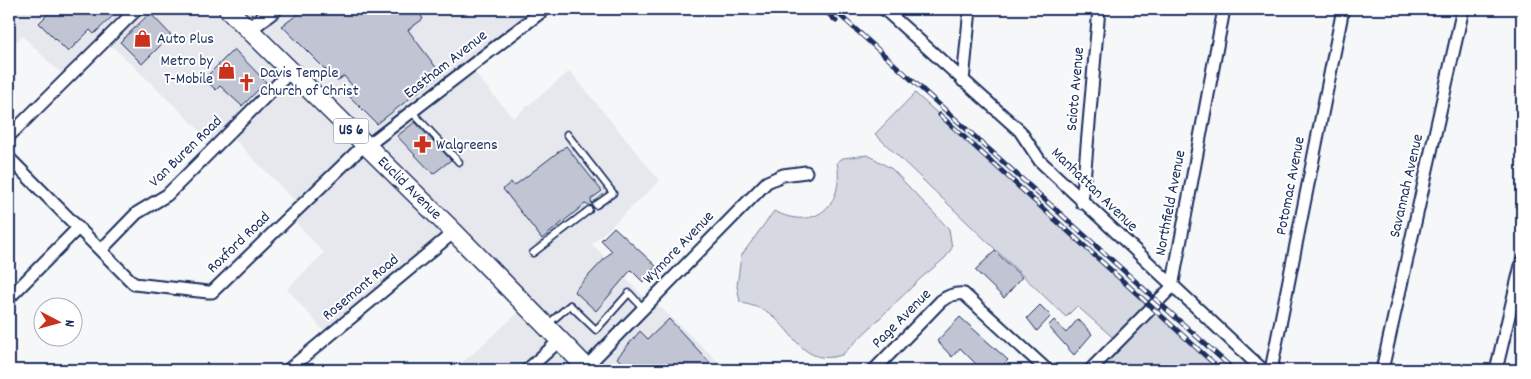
<svg xmlns="http://www.w3.org/2000/svg" width="1531" height="379" viewBox="0 0 1531 379" font-family="Dekko,sans-serif">
<style>
.built{fill:#e6e8ee}
.green{fill:#d6d9e2;stroke:#7884a0}
.building{fill:#c0c4d3;stroke:#1b2f5e}
.lines{fill:none;stroke-linecap:round;stroke-linejoin:round}
.service-casing{stroke:#1b2f5e;stroke-width:9}
.minor-casing{stroke:#1b2f5e;stroke-width:15}
.tertiary-casing{stroke:#1b2f5e;stroke-width:18}
.primary-casing{stroke:#1b2f5e;stroke-width:21}
.service{stroke:#fff;stroke-width:5.5}
.minor{stroke:#fff;stroke-width:11}
.tertiary{stroke:#fff;stroke-width:14}
.primary{stroke:#fff;stroke-width:18}
.rail-casing{stroke:#1b2f5e;stroke-width:5}
.rail{stroke:#fff;stroke-width:3;stroke-dasharray:9;stroke-linecap:butt}
.labels{text-anchor:middle;dominant-baseline:central;stroke-width:4;stroke-linejoin:round;paint-order:stroke}
.shield{fill:#fff;stroke:#5f6d8e;stroke-width:1}
.shield-label{font-size:15px;font-weight:bold;fill:#1b2f5e}
.poi-label{font-size:16px;fill:#1b2f5e;stroke:#fff;text-anchor:start}
.street-label{font-size:16px;fill:#1b2f5e;stroke:#fff}
</style>
<rect width="100%" height="100%" fill="#f6f7f9"/>
<filter id="ink" filterUnits="userSpaceOnUse"><feTurbulence type="fractalNoise" baseFrequency=".02" numOctaves="2"/><feDisplacementMap in="SourceGraphic" scale="10" xChannelSelector="R" yChannelSelector="G"/><feConvolveMatrix kernelMatrix="1 2 1 2 8 2 1 2 1" color-interpolation-filters="sRGB"/></filter>
<g filter="url(#ink)">
<path class="built" d="M9,9h536l-75,58 43,51 57,-47 90,110 -68,63 57,58 3,-3 75,71h-273l72,-64 -72,-74 -125,105 -42,-48 37,-36 -34,-37 10,-10 -71,-72 -13,12 -110,-106 -39,39 -45,-43 -13,14z"/>
<path class="green" d="M915,93l306,277h-112l-10,-9 19,-19 -41,-36 -11,11 -191,-183z
M868,155l24,14 57,60 3,19 -7,10 -25,21 -78,76c-40,12 -46,-22 -73,-42 -7,-5 -20,-8 -29,-11l-3,-16 4,-30 33,-45c41,21 71,-6 63,-49l6,-4z"/>
<path class="building" d="M53,9h67l-26,25 -4,-4 -22,22 -29,-29z
M305,9h96l3,4 5,-4h8l6,10 -15,11 33,44 -64,50 -29,-29 8,-5 -12,-14 -7,5 -55,-55z
M150,13l21,22 -29,29 -22,-22z
M234,49l32,33 -24,24 -22,-20 -4,4 -12,-11z
M415,122l36,38 -18,14 -36,-38z
M566,146l36,45 -11,8 1,7 -7,-2 -43,35 -39,-50 8,-7 3,4z
M614,227l42,39 -13,16 -12,-12 -35,41 -22,-20 38,-40 -11,-11z
M995,251l27,26 -18,21 -29,-28z
M1040,305l11,11 -14,15 -10,-13z
M960,317l48,43 -10,10h-16l-22,-22 -8,9 -15,-16z
M669,319l48,51h-88l-12,-12 23,-27 8,8z
M1078,319l14,15 -18,21 -26,-29 6,-6 12,13z"/>
<g class="lines">
<defs>
<path id="service" d="M412,112l47,50
M567,134l46,59 -17,12
M533,253l56,-43
M547,325l23,-20 26,25 33,-37 14,15
M536,362l7,8"/>
<path id="minor" d="M884,9l136,122 20,30 223,209
M963,81l7,-72
M9,136l128,-127
M367,146l178,-137
M9,158l125,126 74,8h4l153,-148
M1082,203l17,-194
M101,250l36,-37 30,-18 124,-124
M9,298l69,-70
M586,367l181,-185 16,-7 23,-3
M288,370l166,-138
M527,370l32,-29
M874,370l67,-69c8,-6 14,-8 23,-7l83,76
M1090,370l82,-83 52,-278
M1271,370l72,-361
M1382,370l81,-361
M1496,370l26,-109"/>
<path id="tertiary" d="M248,30l27,-21"/>
<g id="primary">
<path id="s1" d="M228,9l226,223 135,138"/>
</g>
</defs>
<use href="#service" class="service-casing"/>
<use href="#minor" class="minor-casing"/>
<use href="#tertiary" class="tertiary-casing"/>
<use href="#primary" class="primary-casing"/>
<use href="#service" class="service"/>
<use href="#minor" class="minor"/>
<use href="#tertiary" class="tertiary"/>
<use href="#primary" class="primary"/>
<defs>
<path id="rail" d="M823,9l13,12
M833,9l401,361
M940,115l281,255"/>
</defs>
<use href="#rail" class="rail-casing"/>
<use href="#rail" class="rail"/>
</g>
</g>
<defs>
<symbol id="shop-bare" viewBox="-9 -9 18 18"><path d="M-5-2.5h2.3a2.7 3.5 0 0 1 5.4 0H5L5.5 6h-11ZM-1.5-2.5h3a1.5 2.3 0 0 0-3 0Z" fill="#c8321e" stroke="#fff" stroke-width="2.5" paint-order="stroke"/></symbol>
<symbol id="church-bare" viewBox="-9 -9 18 18"><path d="M-1.2-6h2.4v3.5h3.3v2.4h-3.3V6h-2.4V-.1h-3.3v-2.4h3.3Z" fill="#c8321e" stroke="#fff" stroke-width="2.5" paint-order="stroke"/></symbol>
<symbol id="pharmacy-bare" viewBox="-9 -9 18 18"><path d="M-2-6h4v4h4v4h-4v4h-4v-4h-4v-4h4Z" fill="#c8321e" stroke="#fff" stroke-width="2.5" paint-order="stroke"/></symbol>
</defs>
<g fill-rule="evenodd">
<use href="#shop-bare" x="130" y="26" width="25" height="25"/>
<use href="#shop-bare" x="214" y="58" width="25" height="25"/>
<use href="#church-bare" x="234" y="70" width="25" height="25"/>
<use href="#pharmacy-bare" x="410" y="132" width="25" height="25"/>
</g>
<g class="labels">
<rect class="shield" x="333.5" y="118.5" width="35" height="25" rx="4"/>
<g class="shield-label">
<text x="351" y="131">US 6</text>
</g>
<g class="poi-label">
<text x="157" y="39">Auto Plus</text>
<text x="213" y="61" text-anchor="end">Metro by<tspan x="213" dy="18">T-Mobile</tspan></text>
<text x="260" y="73">Davis Temple<tspan x="260" dy="18">Church of Christ</tspan></text>
<text x="436" y="145">Walgreens</text>
</g>
<g class="street-label">
<text transform="translate(446 65) rotate(-38)">Eastham Avenue</text>
<text transform="translate(1076 89) rotate(-85)">Scioto Avenue</text>
<text transform="translate(186 152) rotate(-44)">Van Buren Road</text>
<text transform="translate(1291 186) rotate(-79)">Potomac Avenue</text>
<text transform="translate(1407 186) rotate(-77)">Savannah Avenue</text>
<text stroke="none"><textPath href="#s1" startOffset="255">Euclid Avenue</textPath></text>
<text transform="translate(1094 190) rotate(44)">Manhattan Avenue</text>
<text transform="translate(1171 203) rotate(-79)">Northfield Avenue</text>
<text transform="translate(239 243) rotate(-44)">Roxford Road</text>
<text transform="translate(679 248) rotate(-46)">Wymore Avenue</text>
<text transform="translate(361 288) rotate(-40)">Rosemont Road</text>
<text transform="translate(902 319) rotate(-45)">Page Avenue</text>
</g>
</g>
<rect width="1531" height="379" fill="none" stroke="#fff" stroke-width="30"/>
<rect x="15" y="15" width="1501" height="349" fill="none" stroke="#1b2f5e" stroke-width="2" filter="url(#ink)"/>
<g transform="translate(58 322) rotate(96)"><circle r="24" fill="#ffffff" stroke="#a4acbf"/>
<path d="M0-4L9 19L0 12L-9 19Z" fill="#c8321e"/>
<text y="-8" font-size="14" font-weight="bold" text-anchor="middle" fill="#1b2f5e">N</text>
</g>
</svg>
